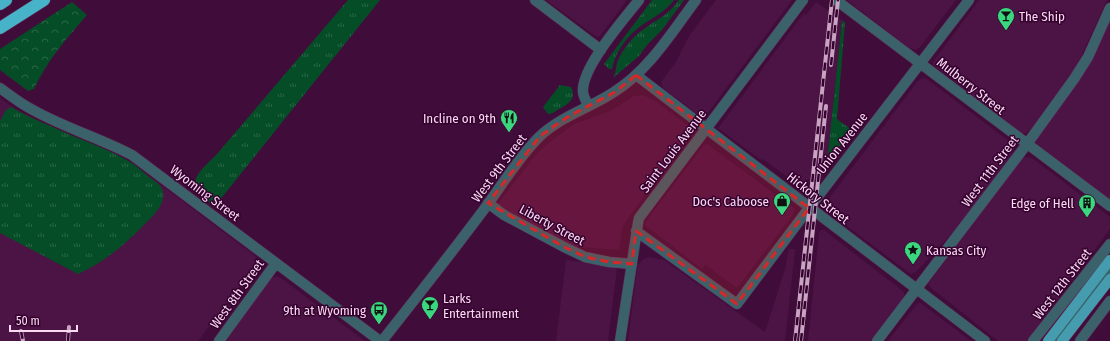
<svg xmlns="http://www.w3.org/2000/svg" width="1110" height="341" viewBox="0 0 1110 341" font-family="'Fira Sans Condensed',sans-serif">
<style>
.built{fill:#4c1345}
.grass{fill:url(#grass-tufts)}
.forest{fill:url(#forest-crowns)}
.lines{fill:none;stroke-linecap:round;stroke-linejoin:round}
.minor-casing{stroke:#5e2e58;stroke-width:11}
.major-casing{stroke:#5e2e58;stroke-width:11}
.highway-casing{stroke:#5e2e58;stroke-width:13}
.minor{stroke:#3b626a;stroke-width:10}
.major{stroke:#459cae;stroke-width:10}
.highway{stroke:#47b3c9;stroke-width:12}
.rail-casing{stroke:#c9a4c2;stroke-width:4}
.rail{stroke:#35022f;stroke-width:2.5;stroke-dasharray:8;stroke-linecap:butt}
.marked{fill:#d62828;fill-opacity:0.2;stroke:#d62828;stroke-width:3;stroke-dasharray:8 5;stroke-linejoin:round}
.labels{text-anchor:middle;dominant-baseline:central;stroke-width:3;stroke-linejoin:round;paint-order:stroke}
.poi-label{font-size:13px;fill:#fadaf3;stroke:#35022f;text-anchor:end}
.street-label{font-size:13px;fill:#fadaf3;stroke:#35022f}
</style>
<defs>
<pattern id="grass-tufts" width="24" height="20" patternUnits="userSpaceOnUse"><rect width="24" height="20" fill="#044d27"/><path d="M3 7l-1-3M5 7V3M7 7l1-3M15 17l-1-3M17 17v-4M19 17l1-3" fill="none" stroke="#2a6647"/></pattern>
<pattern id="forest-crowns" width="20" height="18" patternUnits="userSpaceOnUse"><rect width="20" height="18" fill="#044d27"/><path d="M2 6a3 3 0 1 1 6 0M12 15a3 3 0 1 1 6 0" fill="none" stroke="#2a6647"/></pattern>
</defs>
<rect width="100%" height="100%" fill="#400d3a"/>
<path class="built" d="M546,0h81l-27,36 -3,1z
M716,0h76l-85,114 -2,2 -4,1 -38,-29 -2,-6 15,-20 13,-26z
M847,0h109l-36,47 -4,3 -7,-2z
M979,0h128l-29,63 -6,10 -42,57 -4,3h-4l-89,-68v-3z
M816,2l26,18 -15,143 -1,7 -3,4 -26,10 -34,-25 -2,1 -42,-31v-2l85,-114 2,2z
M1110,18v181l-73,-55 -1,-3z
M922,78l5,1 83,63 4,6 -1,4 -55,75 -42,45 -5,2 -79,-59 -2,-3 -1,-11 1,-4 87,-115z
M643,95l11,5 37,28 1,4 -69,93 -4,25 -41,-3 -6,-2 -62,-30 -13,-10 41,-53 13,-11 23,-17 36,-13 24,-15z
M0,98l15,11 41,20 40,16 35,17 124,94 2,5 -1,4 -58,76h-198z
M707,144l88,65 -3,7 -55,72 -32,-23 -3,4 -57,-44 1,-4 58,-76z
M1025,157l7,1 78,59v12l-83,112h-29l-68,-54 -2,-3 94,-125z
M821,230h3l80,62v4l-2,3 -32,42h-62l11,-108z
M789,249h6l-10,92h-157l9,-72 2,-6 5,-4 5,-2 15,3 101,72 20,-63z
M566,260l50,7 1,1 -9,73h-52z
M277,276l4,2 84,63h-139l43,-60 3,-3z
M920,303l2,1 49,37h-83l28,-36z"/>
<path class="grass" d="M348,0h32l-165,206c-5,-3 -12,-7 -16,-11 -13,-16 8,-30 18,-41z
M652,0h22c-9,12 -20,17 -32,25 -14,10 -27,27 -30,44h-3l-5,-5z
M679,0h5l-22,30 -15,15 -8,11 -25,21c2,-5 2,-12 4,-17 5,-11 16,-25 26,-31 15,-11 23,-13 35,-29z
M842,20l3,3 -8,96 15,11 -25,33z
M560,85l11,2c6,12 -3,17 -12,22 -4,2 -6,5 -11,5l-5,-7z
M11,107c14,8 29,15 44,21 25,12 52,20 75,34 7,4 13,10 19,15 6,4 13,8 14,15 3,13 -13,27 -21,35 -20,20 -38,35 -64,47l-78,-41v-112l6,-11z"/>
<path class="forest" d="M72,2l15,13c-21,24 -40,46 -53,74l-6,2 -28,-21v-21z"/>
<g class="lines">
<defs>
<path id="minor" d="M535,0l66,50
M836,0l274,206
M636,75l349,266
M0,88c11,8 21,16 33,22 32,18 67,28 99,45l248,186
M588,106c-1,-4 -5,-10 -5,-14 -2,-24 41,-73 56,-92
M488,203l16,12 60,32 21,10 24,5 23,2
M636,231l101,73 72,-96 160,-208
M219,341l57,-78
M382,341c34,-43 68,-86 100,-129 19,-25 35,-53 57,-75 22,-21 51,-29 75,-45 35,-22 58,-60 82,-92
M620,341l18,-118 1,-5 164,-218
M877,341l150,-197 47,-65 14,-22 22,-49
M1033,341l77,-97
M1055,341l55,-71
M1080,341l30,-40"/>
<path id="major" d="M1048,341l62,-81
M1062,341l48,-62"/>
<path id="highway" d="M0,4l6,-4
M0,28l44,-28"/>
</defs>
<use href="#minor" class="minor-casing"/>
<use href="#major" class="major-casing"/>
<use href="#highway" class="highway-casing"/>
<use href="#minor" class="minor"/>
<use href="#major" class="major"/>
<use href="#highway" class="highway"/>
<defs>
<path id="rail" d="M831,65l7,-65
M21,331l2,10
M68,341l1,-14
M795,341l37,-341
M801,341l25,-235"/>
</defs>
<use href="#rail" class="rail-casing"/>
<use href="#rail" class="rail"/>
</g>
<path class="marked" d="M636,75l173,133 -72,96 -101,-73 -4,33 -23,-2 -24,-5 -21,-10 -76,-44 52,-67 29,-20 46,-24z"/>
<defs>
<symbol id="bar-pin" viewBox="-11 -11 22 30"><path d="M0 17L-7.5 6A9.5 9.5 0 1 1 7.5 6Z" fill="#3ad77f" stroke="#35022f"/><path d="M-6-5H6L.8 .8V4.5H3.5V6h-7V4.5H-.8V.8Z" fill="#111"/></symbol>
<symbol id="restaurant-pin" viewBox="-11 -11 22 30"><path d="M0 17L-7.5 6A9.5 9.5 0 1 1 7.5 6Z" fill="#3ad77f" stroke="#35022f"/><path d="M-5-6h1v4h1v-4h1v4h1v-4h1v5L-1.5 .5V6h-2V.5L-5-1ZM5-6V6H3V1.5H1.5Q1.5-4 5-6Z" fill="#111"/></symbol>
<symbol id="shop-pin" viewBox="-11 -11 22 30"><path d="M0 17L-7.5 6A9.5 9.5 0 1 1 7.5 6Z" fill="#3ad77f" stroke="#35022f"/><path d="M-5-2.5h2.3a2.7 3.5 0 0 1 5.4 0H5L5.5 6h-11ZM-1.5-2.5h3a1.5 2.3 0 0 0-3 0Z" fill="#111"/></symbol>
<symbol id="building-pin" viewBox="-11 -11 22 30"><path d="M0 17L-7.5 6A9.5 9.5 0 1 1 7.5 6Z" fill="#3ad77f" stroke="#35022f"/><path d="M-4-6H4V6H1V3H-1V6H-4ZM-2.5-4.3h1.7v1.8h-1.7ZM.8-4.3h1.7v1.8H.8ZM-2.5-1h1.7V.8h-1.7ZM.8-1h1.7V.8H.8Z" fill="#111"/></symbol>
<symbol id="sight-pin" viewBox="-11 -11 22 30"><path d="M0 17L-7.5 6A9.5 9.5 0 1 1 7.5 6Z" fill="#3ad77f" stroke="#35022f"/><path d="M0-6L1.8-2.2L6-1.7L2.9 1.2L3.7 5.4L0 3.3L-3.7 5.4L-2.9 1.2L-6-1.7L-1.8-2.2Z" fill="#111"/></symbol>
<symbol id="bus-pin" viewBox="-11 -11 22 30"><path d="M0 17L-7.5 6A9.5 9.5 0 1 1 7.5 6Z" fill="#3ad77f" stroke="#35022f"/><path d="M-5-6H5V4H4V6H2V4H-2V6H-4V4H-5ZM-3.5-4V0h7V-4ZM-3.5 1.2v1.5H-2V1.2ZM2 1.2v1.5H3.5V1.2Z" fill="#111"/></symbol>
</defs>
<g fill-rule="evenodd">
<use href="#bar-pin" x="996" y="6" width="20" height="27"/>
<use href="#restaurant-pin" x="499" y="108" width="20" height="27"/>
<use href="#shop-pin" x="772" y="191" width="20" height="27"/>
<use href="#building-pin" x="1077" y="193" width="20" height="27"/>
<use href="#sight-pin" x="903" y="240" width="20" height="27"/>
<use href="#bar-pin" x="420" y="295" width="20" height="27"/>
<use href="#bus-pin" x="369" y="300" width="20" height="27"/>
</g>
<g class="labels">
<g class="poi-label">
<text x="1019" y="16" text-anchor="start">The Ship</text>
<text x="496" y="118">Incline on 9th</text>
<text x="769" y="201">Doc's Caboose</text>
<text x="1074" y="203">Edge of Hell</text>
<text x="926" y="250" text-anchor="start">Kansas City</text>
<text x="443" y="298" text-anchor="start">Larks<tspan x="443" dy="15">Entertainment</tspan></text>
<text x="366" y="310">9th at Wyoming</text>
</g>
<g class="street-label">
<text transform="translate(971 86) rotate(38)">Mulberry Street</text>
<text transform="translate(842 143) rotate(-52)">Union Avenue</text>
<text transform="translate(673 151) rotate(-53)">Saint Louis Avenue</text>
<text transform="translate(499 168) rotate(-53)">West 9th Street</text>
<text transform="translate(990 171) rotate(-53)">West 11th Street</text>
<text transform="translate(205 193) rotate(37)">Wyoming Street</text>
<text transform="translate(818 198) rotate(38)">Hickory Street</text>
<text transform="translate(552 225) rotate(28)">Liberty Street</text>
<text transform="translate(1062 284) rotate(-52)">West 12th Street</text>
<text transform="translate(237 294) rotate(-54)">West 8th Street</text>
</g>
</g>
<path d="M10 325v6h67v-6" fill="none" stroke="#fadaf3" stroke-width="2"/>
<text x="16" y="325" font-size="12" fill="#fadaf3" stroke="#35022f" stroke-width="3" paint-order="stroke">50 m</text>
</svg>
